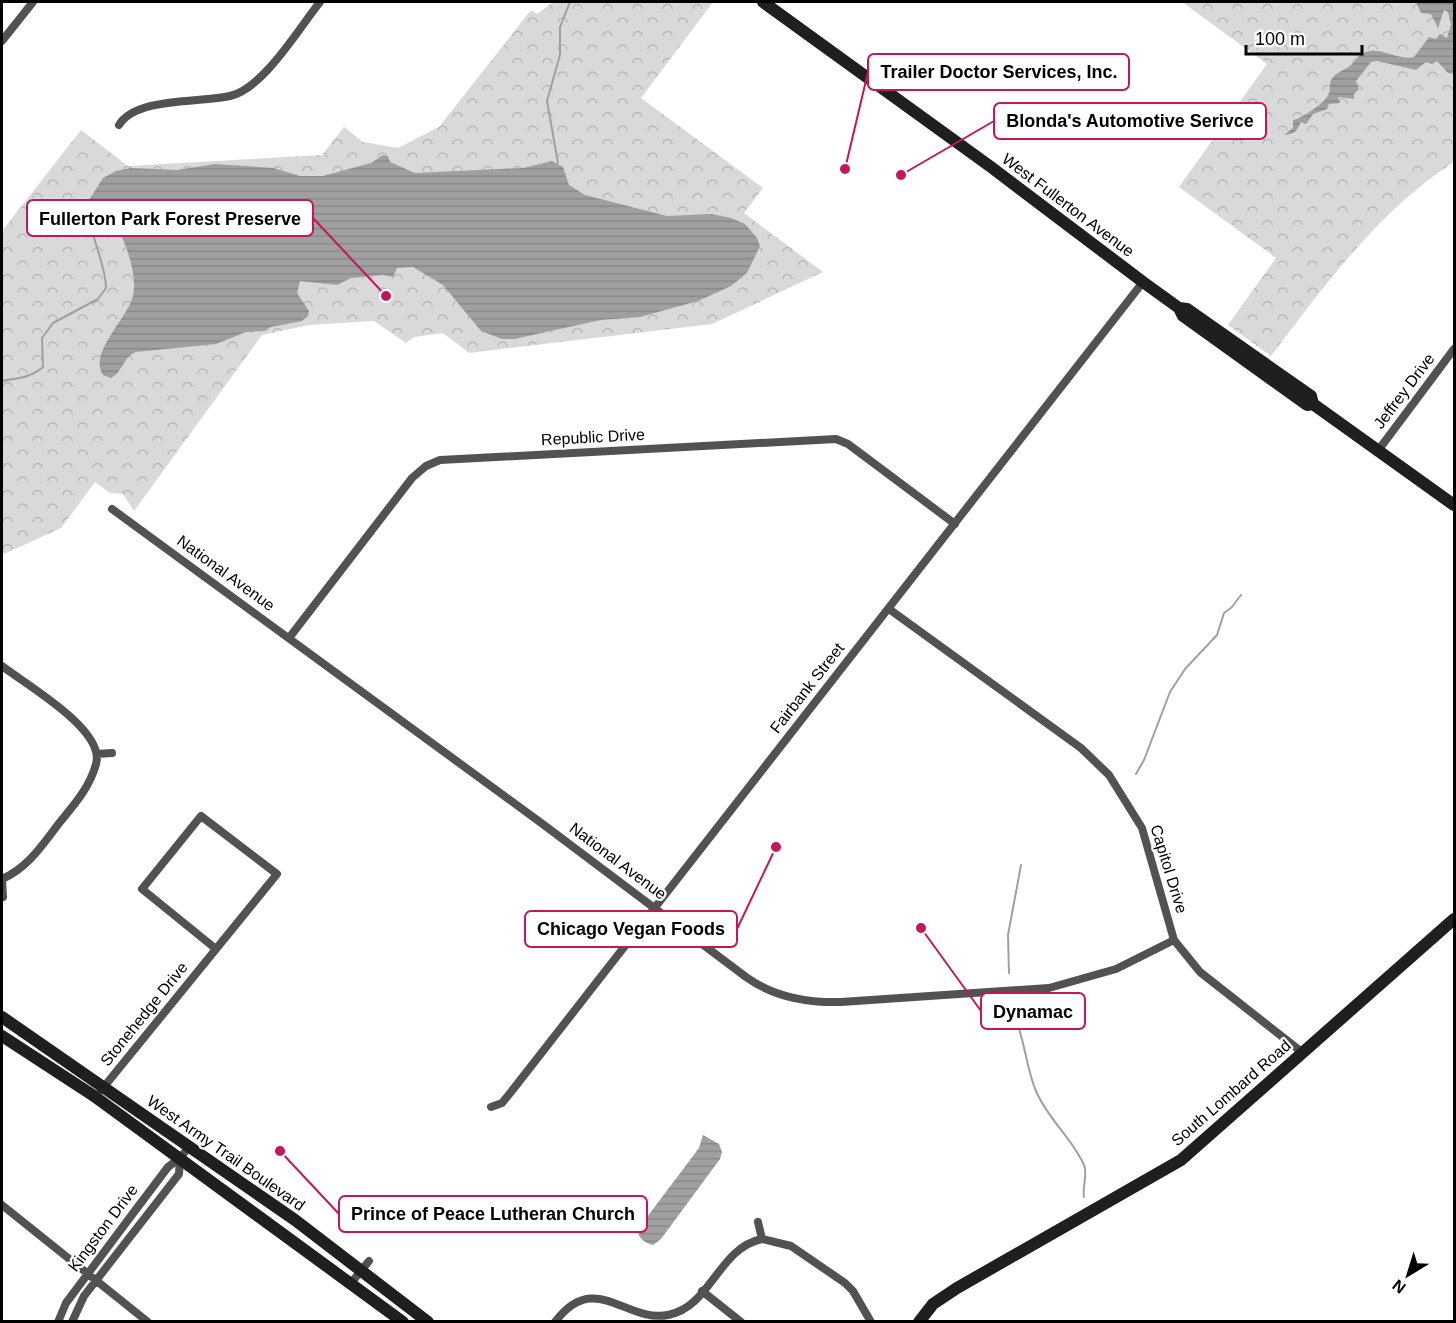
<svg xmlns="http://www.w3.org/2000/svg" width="1456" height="1323" viewBox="0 0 1456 1323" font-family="Helvetica,sans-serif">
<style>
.park{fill:url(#park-crowns)}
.water{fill:url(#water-rules)}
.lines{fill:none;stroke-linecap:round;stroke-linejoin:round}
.stream{stroke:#a0a0a0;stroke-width:2}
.street{stroke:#525252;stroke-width:8}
.secondary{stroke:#1f1f1f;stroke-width:12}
.labels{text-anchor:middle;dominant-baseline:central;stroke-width:4.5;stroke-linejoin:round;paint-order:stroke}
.street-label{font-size:16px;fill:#000;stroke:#fff}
.leader{fill:none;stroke:#c2185b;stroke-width:2}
.callout-dot{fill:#c2185b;stroke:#fff;stroke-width:2}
.callout{fill:#fff;stroke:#c2185b;stroke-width:2}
.callout-label{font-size:18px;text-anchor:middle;font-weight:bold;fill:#000}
</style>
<defs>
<pattern id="park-crowns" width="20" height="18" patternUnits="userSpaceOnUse" patternTransform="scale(1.5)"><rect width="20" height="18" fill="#d9d9d9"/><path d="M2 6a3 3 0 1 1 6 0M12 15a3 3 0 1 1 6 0" fill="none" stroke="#b8b8b8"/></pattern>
<pattern id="water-rules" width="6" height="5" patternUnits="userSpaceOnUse" patternTransform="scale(1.5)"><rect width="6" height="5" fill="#a0a0a0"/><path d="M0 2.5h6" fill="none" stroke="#888"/></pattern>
</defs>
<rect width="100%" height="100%" fill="#fff"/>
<path class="park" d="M553,2h160l-72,96 122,90 -19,25 79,59 -111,52 -243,29 -26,-20 -29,4 -8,6 -32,-22 -65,4 -47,10 -128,176 -11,-17 -13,-1 -15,-11 -34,46 -59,27v-324l79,-101 47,36 194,-11 22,-28 19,15 35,6 41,-21 92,-117 6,4z
M1182,2h272v160c-75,48 -130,124 -183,194l-43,-31 48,-67 -97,-71 88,-123z"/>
<path class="water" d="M1416,2h38v72l-6,-1 -11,-12 -5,3 -6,-2 -10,8 -39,-9 -6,1 -15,19 3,8 -5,5v5l-16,-2 2,6 -11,1 -2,5 -14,5 -7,10 -5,-2c-4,8 -5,12 -17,13l9,-7v-8c8,-1 34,-18 36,-27 2,-7 -1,-11 5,-17 5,-5 11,-6 16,-10 5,-4 7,-10 13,-13 17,-8 34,8 51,4l15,-20 7,2 4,-5 7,4 4,-13 -3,-13 -4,-2 -6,18 -7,-14 -10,-1z
M383,155l5,1 2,6 25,11 108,-5 29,-7 11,6 6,18 16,10 82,21 45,-2 19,4 14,6 12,14 3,8 -13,27 -16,13 -33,15 -58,16 -39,3 -87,19h-12l-21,-8 -38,-46 -30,-18 -16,1 -4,9 -10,-2 -32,3 -14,7 -37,-4 -3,12 12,18 -1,5 -6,5 -31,6 -6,4 -19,1 -30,12 -80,8c-13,5 -13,20 -25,26l-8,-3c-15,-22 25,-57 30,-79 3,-15 -1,-32 -6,-46 -4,-11 -9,-24 -18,-32 -6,-6 -13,-7 -20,-12v-6l14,-22 13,-7 15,-3 46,2 38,-6 58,4 27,8h23l48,-13z
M703,1135l16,9 3,8 -2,7 -59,80 -8,6c-7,-1 -16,-7 -15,-16l61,-81z"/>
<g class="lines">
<path class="stream" d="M558,163l-11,-62 13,-46v-28l10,-25
M2,381c16,-3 28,-3 41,-14l-1,-29 11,-15 45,-24 8,-11c0,-26 -19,-54 -14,-79
M1136,774l8,-14 26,-68 15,-23 32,-34 7,-22 8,-6 9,-12
M1009,973l-1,-38 13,-70
M1012,1011c13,25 13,54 24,80 11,27 36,47 48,74 4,9 -2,22 0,32"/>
<path class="street" d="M2,41l31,-39
M119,125c17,-28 81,-22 111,-29 33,-7 69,-68 90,-94
M1377,452l77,-103
M112,509l432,316 202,152c28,20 61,26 95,25l208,-14 67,-19 58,-29
M889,609l192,139 28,27 33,53 32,112 26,32 103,81
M289,638l123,-160 14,-12 14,-6 396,-21 12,5 107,80
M2,666c23,18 104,64 94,98 -6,23 -22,41 -36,58 -17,22 -32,46 -58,57
M97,754l15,-1
M2,879l1,18
M101,1090l2,-2 174,-214 -76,-58 -59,73 74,60
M491,1107l11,-4 9,-11 632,-810
M2,1205l146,117
M762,1239l29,7 54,37 8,8 18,31
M351,1283l18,-22
M702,1291l39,31
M58,1322l8,-19 62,-83 40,-53 12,-9 9,-11
M72,1322l12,-26 95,-122 1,-16
M555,1322c40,-53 70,1 113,-7 43,-8 50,-67 94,-76l-4,-17"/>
<path class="secondary" d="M763,2l228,165 152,115 36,26 8,1 124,87 2,8
M1179,308l4,8 124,89 6,-1 141,101
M2,1017l293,203 133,102
M2,1036l92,60 309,226
M919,1322l14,-18 24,-16 224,-128 273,-241"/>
</g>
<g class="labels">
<g class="street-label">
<text transform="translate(1068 205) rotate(37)">West Fullerton Avenue</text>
<text transform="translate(1404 391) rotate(-53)">Jeffrey Drive</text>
<text transform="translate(593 437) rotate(-3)">Republic Drive</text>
<text transform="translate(226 573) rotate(36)">National Avenue</text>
<text transform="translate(807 688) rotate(-52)">Fairbank Street</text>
<text transform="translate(618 861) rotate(37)">National Avenue</text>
<text transform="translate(1169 869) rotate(73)">Capitol Drive</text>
<text transform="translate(144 1014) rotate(-51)">Stonehedge Drive</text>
<text transform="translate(1231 1093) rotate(-41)">South Lombard Road</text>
<text transform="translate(226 1153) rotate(35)">West Army Trail Boulevard</text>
<text transform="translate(103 1228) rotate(-53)">Kingston Drive</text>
</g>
</g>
<path class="leader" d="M845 169L868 72M901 175L994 121M386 296L313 218M776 847L737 929M921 928L981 1011M280 1151L339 1214"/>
<g class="callout-dot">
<circle cx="845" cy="169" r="6"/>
<circle cx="901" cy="175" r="6"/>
<circle cx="386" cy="296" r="6"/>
<circle cx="776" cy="847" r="6"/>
<circle cx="921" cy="928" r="6"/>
<circle cx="280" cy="1151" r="6"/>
</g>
<g class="callout">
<rect x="868" y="54" width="261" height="36" rx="6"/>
<rect x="994" y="103" width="272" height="36" rx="6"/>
<rect x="27" y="200" width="286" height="36" rx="6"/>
<rect x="525" y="911" width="212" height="36" rx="6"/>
<rect x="981" y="993" width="104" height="36" rx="6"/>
<rect x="339" y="1196" width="308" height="36" rx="6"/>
</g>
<g class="callout-label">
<text x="999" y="78">Trailer Doctor Services, Inc.</text>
<text x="1130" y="127">Blonda's Automotive Serivce</text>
<text x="170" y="225">Fullerton Park Forest Preserve</text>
<text x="631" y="935">Chicago Vegan Foods</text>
<text x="1033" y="1018">Dynamac</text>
<text x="493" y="1220">Prince of Peace Lutheran Church</text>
</g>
<rect width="1456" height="1323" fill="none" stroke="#000000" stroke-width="6"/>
<g transform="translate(1408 1275) rotate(218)" stroke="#ffffff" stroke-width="4.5" paint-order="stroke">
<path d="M0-4.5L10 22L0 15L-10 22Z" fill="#000000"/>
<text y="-9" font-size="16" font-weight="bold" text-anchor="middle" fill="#000000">N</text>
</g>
<path d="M1246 45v9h116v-9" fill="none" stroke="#000000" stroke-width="3"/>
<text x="1255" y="45" font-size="18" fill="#000000" stroke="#ffffff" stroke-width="4.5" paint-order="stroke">100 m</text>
</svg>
